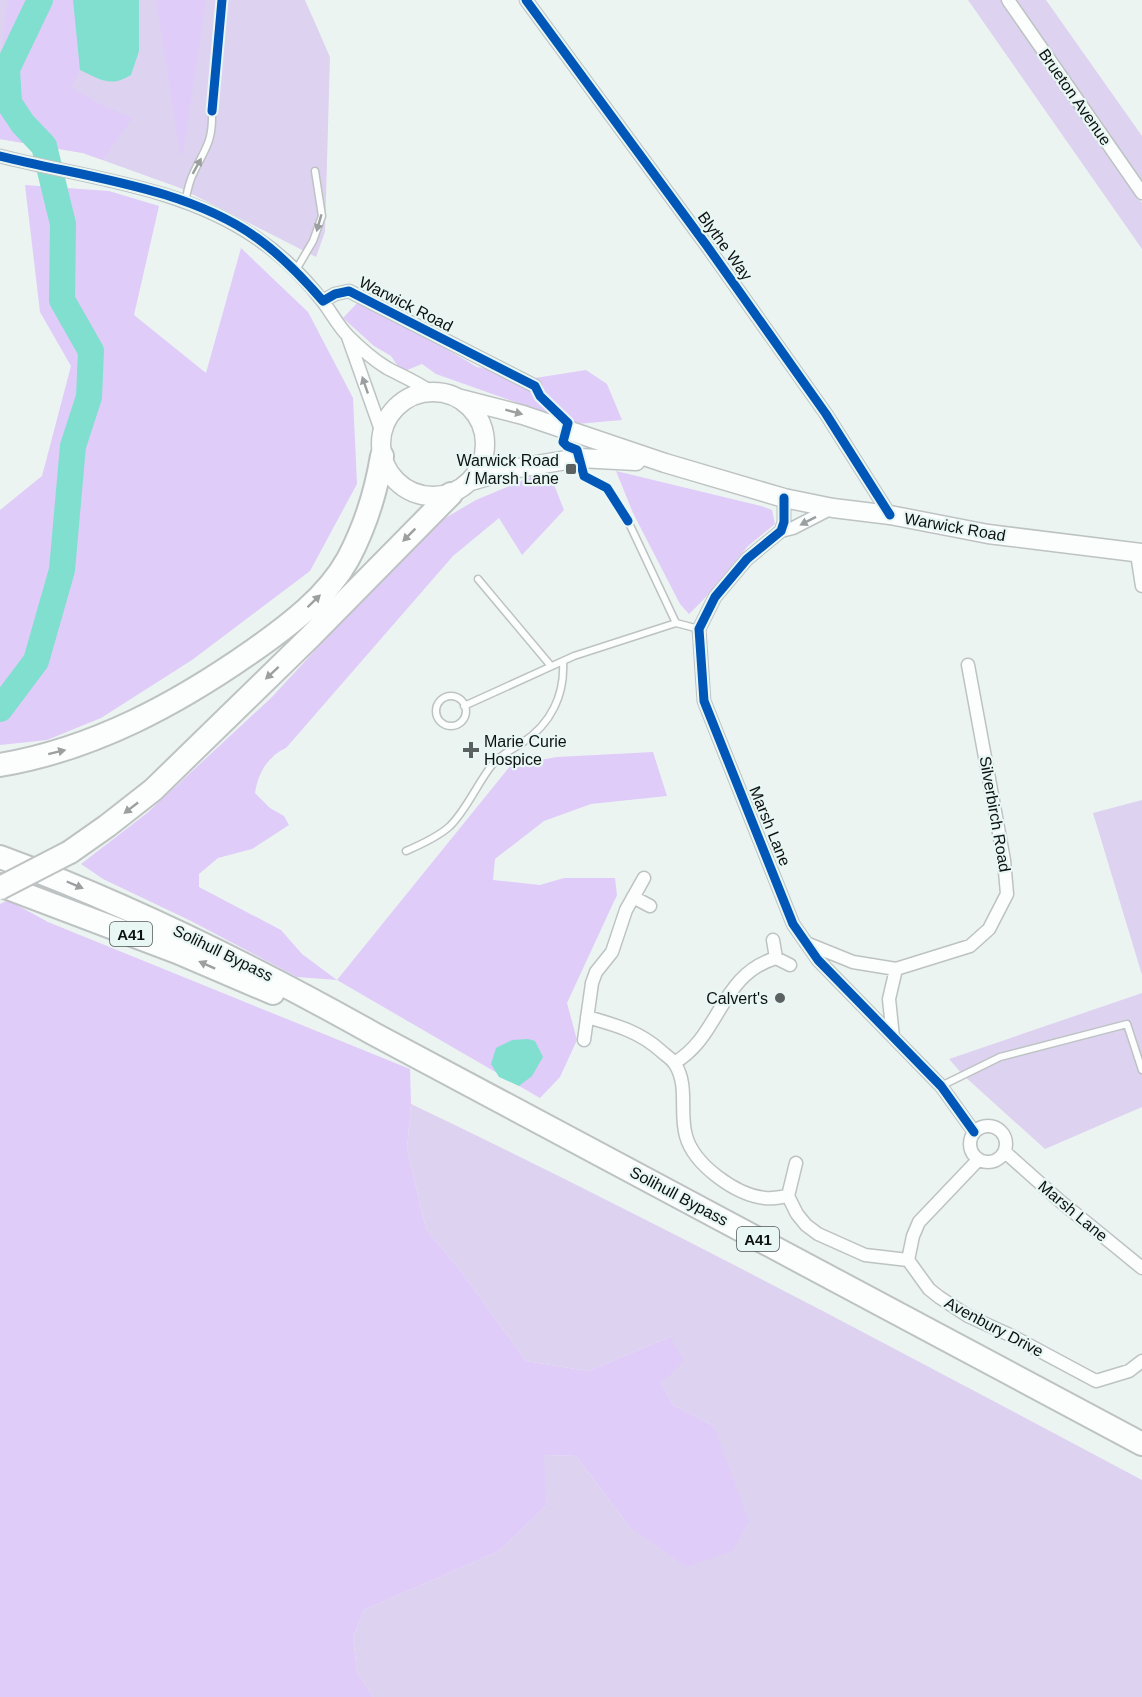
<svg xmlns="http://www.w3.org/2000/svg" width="1142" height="1697" viewBox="0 0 1142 1697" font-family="Arial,sans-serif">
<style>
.green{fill:#ddd2f0}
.forest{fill:#dfccf8}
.water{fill:#80dfcf}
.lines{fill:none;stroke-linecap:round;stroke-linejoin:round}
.river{stroke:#80dfcf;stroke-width:26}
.lane-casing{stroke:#bdc3c2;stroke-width:9}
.street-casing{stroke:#bdc3c2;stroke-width:15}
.secondary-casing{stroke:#bdc3c2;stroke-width:21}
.highway-casing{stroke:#bdc3c2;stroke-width:26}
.lane{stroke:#fcfdfd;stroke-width:6}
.street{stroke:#fcfdfd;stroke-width:12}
.secondary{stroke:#fcfdfd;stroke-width:18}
.highway{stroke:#fcfdfd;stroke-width:22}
.highway-bridge-casing{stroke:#bdc3c2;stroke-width:26;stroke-linecap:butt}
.highway-bridge{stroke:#fcfdfd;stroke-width:22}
.cycleway-casing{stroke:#e8f7f4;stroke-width:13}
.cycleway{stroke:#0057b8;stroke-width:9}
.oneway{fill:#9c9f9f}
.poi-dot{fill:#5b6160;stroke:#e8f7f4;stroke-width:2}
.labels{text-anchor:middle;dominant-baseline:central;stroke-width:4.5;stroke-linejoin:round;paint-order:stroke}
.shield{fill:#e8f7f4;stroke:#4f5755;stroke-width:1.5}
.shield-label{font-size:15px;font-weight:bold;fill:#0d1211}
.street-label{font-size:16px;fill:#0d1211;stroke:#e8f7f4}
.poi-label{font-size:16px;fill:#0d1211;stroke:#e8f7f4;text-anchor:end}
</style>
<rect width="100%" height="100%" fill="#ecf4f2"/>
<path class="green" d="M0,0h305l25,57 -5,175 -9,25 -136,-69 -97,-35 -83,-14z
M968,0h33l141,203v46z
M1015,0h31l96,136v46z
M1142,800v175l-49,-162z
M1142,993v114l-97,42 -82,-74 -14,-16z
M411,1104c247,118 489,247 731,376v217h-769l-16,-25 -4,-35 11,-27 135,-59 48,-46 -4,-50 33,1 53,70 85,-100 -41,-21 -12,-22 9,-46 -82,34 -62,-10 -63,-87 -37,-45 -19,-80z"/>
<path class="forest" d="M8,0h65l7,70 -9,17 29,17 32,14 -29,42 -20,-7 -83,-14c0,-46 0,-96 8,-139z
M156,0h50l-23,154h-3z
M25,185l84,6 50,15 -25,109 72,58 35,-125 67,64 45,86 4,86 -47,87 -118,89 -91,58 -54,22 -47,5v-235l42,-34 29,-110 -31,-54z
M361,299l116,68 58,11 51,-8 21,14 15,36 -45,4 -141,-50 -14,-10 -20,8 -11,-16 -17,-10 -31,-28z
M616,471l145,35 11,4 3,14 -27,22 -44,53 -15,15 -9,-10 -47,-91z
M540,473l11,4 13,33 -42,45 -23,-37 -46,38 -167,192c-18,8 -28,25 -31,45l15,15 14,8 5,9 -37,24 -34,9 -19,16v13l82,43 21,24 35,26 174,-215 46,-8 96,-5 14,44 -76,8 -47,17 -49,38 -2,21 47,5 24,-7h51l2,17 -50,108 10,37 -17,37 -20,21 -203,-118 -40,-3 -106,-56 -88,-42 -22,-15 66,-51 125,-116 106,-115 57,-58 41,-24z
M8,900l40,22 362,147 1,35 -4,45 19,80 37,45 63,87 62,10 82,-34 14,24 -23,22 12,22 41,21 35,96 -17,29 -46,16 -57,-41 -53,-70 -32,-1 3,50 -48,46 -135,59 -11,27 4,35 16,25h-373v-793z"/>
<path class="water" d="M73,0h66v51l-8,24c-21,13 -31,4 -51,-5z
M528,1039l7,2 8,16 -11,19 -13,10 -20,-9 -8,-13 5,-16 16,-8z"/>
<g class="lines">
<path class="river" d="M0,709l36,-48 26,-91 11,-124 16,-49 2,-46 -29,-51 1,-76 -19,-78 -21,-22 -14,-21 -2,-34 33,-69"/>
<defs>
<path id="lane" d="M185,202c2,-9 4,-20 8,-28 12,-26 20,-31 19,-63
M296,270l17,-29 9,-25 -7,-45
M628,521l48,102 23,6
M478,579l73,87
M436 711a15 15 0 1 1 30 0a15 15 0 1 1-30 0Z
M464,706l110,-50 102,-33
M406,851c14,-6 32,-14 44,-25 17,-17 27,-42 42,-61 8,-10 19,-15 30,-22 29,-19 43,-48 41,-82
M941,1086l59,-29 127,-33 15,46"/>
<path id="street" d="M526,0l181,246 119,168 64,101
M1008,0l134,193
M0,156c86,22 180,30 255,81 27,18 50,41 69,66 8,11 15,24 24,33 11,11 26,24 39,32 15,8 30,14 44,24
M323,301l12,-7 14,-3 186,95
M348,337l34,96
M784,498v24l-3,9 -34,28 -32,38 -16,32 5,72 89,223 25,36 123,126 33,46
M781,531l12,-3 39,-20
M1137,554l5,32
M633,897l17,9
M773,940l3,18
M806,943l47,19 43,7 74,-23 19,-17 18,-35 -3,-34 -36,-195
M587,1017c28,8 52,14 74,34 4,4 11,8 14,13 14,22 4,48 11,72 8,29 50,59 79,62 8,1 16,-1 23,-2l9,18 9,11 12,9 47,21 43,5
M893,1037l-4,-38 7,-30
M584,1040l8,-57 4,-11 16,-20 14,-42 18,-32
M674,1063c47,-27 45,-88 102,-105l14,7
M970 1144a18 18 0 1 1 36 0a18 18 0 1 1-36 0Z
M1005,1152l55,49 82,67
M978,1160l-59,62 -6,14 -5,24 21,29 10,8 29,19 44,20 84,45 33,-10 13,-10
M788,1196l8,-33"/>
<path id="secondary" d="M381 444a52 52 0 1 1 104 0a52 52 0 1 1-104 0Z
M457,398l66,17 142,48 119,35 49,10 57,7 98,19 154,19
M471,481l41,-12 67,-11 57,3"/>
<path id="highway" d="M0,765c94,-16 177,-61 254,-115 34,-24 73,-53 94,-91 17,-32 28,-67 34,-103
M70,852l37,-26 46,-36 156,-152 142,-144
M0,857c131,48 253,109 374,177l768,410
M0,885l177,67 96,41"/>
</defs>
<use href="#lane" class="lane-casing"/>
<use href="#street" class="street-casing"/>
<use href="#secondary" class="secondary-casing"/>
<use href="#highway" class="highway-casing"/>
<use href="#lane" class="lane"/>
<use href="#street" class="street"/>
<use href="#secondary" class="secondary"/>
<use href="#highway" class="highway"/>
<defs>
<path id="highway-bridge" d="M0,888l70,-36"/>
</defs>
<use href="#highway-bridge" class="highway-bridge-casing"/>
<use href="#highway-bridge" class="highway-bridge"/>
<defs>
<path id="cycleway" d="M526,0l181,246 119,168 64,101
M212,111l10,-111
M0,156c83,21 186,31 257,82 25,18 46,40 66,63l12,-7 14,-3 186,95 5,10 28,27 -5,19 4,4 10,4 7,26 23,12 21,33
M784,498v24l-3,9 -34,28 -32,38 -16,32 5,72 89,223 25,36 123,126 33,46"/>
</defs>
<use href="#cycleway" class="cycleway-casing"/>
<use href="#cycleway" class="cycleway"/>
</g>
<defs><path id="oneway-solid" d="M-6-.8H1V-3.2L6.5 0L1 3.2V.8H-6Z" transform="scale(1.5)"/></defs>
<g class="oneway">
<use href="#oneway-solid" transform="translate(197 166) rotate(-61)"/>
<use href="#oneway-solid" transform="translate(319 223) rotate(106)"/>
<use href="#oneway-solid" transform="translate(365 385) rotate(-109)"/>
<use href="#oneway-solid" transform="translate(514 412) rotate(15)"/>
<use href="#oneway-solid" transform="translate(808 521) rotate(153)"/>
<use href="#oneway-solid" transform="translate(409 535) rotate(135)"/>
<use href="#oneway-solid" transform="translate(314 601) rotate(-44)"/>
<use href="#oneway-solid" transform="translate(272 673) rotate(137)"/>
<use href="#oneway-solid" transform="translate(57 752) rotate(-14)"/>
<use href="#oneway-solid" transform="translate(131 808) rotate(142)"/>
<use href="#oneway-solid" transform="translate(75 885) rotate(23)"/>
<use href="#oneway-solid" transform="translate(207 965) rotate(-156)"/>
</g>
<g class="poi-dot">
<rect x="565" y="463" width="12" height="12" rx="3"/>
<path d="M468 741h6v6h6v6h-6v6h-6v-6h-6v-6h6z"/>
<circle cx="780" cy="998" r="6"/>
</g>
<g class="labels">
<g class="shield">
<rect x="110" y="922" width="42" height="24" rx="4.5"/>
<rect x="737" y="1227" width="42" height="24" rx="4.5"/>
</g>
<g class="shield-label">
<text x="131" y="934">A41</text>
<text x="758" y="1239">A41</text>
</g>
<g class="street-label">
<text transform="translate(1075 97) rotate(55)">Brueton Avenue</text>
<text transform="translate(725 246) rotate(54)">Blythe Way</text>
<text transform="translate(406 304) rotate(27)">Warwick Road</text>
<text transform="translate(955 527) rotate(10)">Warwick Road</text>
<text transform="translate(995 814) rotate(80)">Silverbirch Road</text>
<text transform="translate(770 826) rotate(68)">Marsh Lane</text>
<text transform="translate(223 953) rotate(26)">Solihull Bypass</text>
<text transform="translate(679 1196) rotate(28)">Solihull Bypass</text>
<text transform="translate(1073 1211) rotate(40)">Marsh Lane</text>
<text transform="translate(994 1327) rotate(28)">Avenbury Drive</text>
</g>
<g class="poi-label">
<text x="559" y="460">Warwick Road<tspan x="559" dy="18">/ Marsh Lane</tspan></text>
<text x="484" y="741" text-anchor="start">Marie Curie<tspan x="484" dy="18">Hospice</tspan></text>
<text x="768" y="998">Calvert's</text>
</g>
</g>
</svg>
